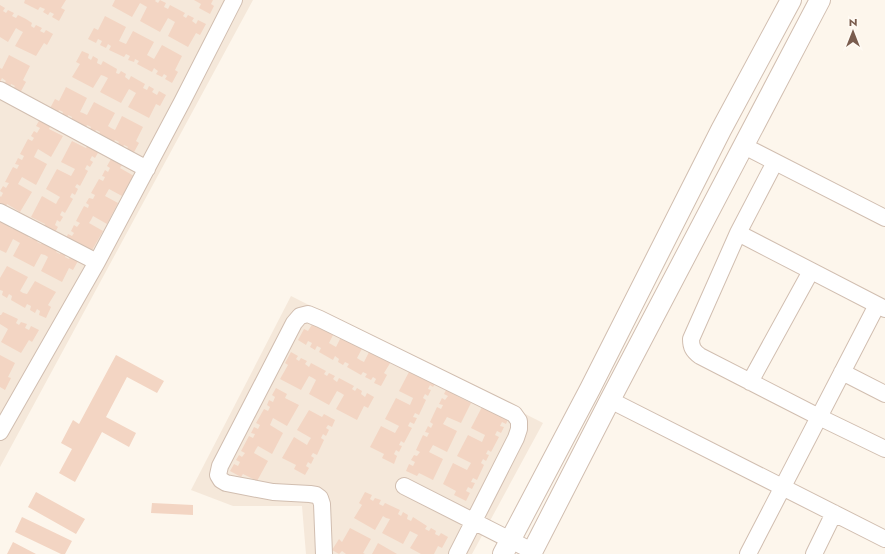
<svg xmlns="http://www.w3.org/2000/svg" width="885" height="554" viewBox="0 0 885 554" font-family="Jost,sans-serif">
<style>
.residential{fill:#f5e8da}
.building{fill:#f3d5c3}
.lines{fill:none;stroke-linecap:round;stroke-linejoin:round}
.minor-casing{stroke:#d1beb0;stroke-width:18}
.tertiary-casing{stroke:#d1beb0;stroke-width:22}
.minor{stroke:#fff;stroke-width:16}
.tertiary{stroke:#fff;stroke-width:20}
</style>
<rect width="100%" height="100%" fill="#fdf6ec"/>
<path class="residential" d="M0,0h253l-253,467z
M291,296l252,127 -71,131h-166l-4,-48h-69l-42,-16z"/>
<path class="building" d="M25,0h41l-5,8 4,2 -6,11 -7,-4 2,-3 -4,-2 -2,3 -5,-3 2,-3 -5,-2 -2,3 -14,-7z
M115,0h41l-1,1 3,2 2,-3 6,3 -2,4 4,2 2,-4 15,8 -2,3 3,2 2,-3 6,3 -2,3 4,3 2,-4 8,4 -6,11 -4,-2 -8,14 -20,-11 7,-14 -7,-4 -8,14 -20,-11 7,-14 -7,-4 -8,14 -20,-11z
M194,0h19l-2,4 3,2 -4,8 -11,-6 2,-4z
M0,5l5,3 -2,3 3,2 2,-3 6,3 -2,3 4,2 2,-3 8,4 6,4 -1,3 3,2 2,-3 6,3 -2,3 4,2 2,-3 7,4 -6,11 -3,-2 -8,13 -21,-10 8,-14 -4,-2 -3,-2 -8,14 -8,-5z
M105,16l21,11 -7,14 7,3 7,-13 21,11 -7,13 7,4 8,-14 20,11 -7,14 3,2 -6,11 -7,-4 2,-3 -3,-2 -2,3 -6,-3 2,-3 -4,-3 -2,4 -15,-8 2,-3 -4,-2 -1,3 -6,-2 2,-4 -4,-2 -2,3 -15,-7 2,-4 -3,-2 -2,4 -6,-3 2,-4 -4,-2 -2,4 -8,-4 6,-11 4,2z
M82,51l7,3 -1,4 3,2 2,-4 5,3 -1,4 4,2 2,-4 14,8 -1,4 3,1 2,-3 5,3 -1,3 4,3 2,-4 14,8 -2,4 4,2 2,-4 5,3 -2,3 5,3 2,-4 7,4 -6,11 -4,-2 -7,14 -21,-11 8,-14 -7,-4 -8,14 -21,-11 8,-14 -4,-2 -3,-1 -8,13 -21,-11 8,-13 -4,-2z
M9,55l21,11 -7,14 3,2 -6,11 -7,-4 2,-3 -4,-2 -1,3 -6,-3 2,-3 -4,-3 -2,4v-14l2,1z
M66,87l21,11 -7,14 3,1 4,2 7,-13 21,11 -7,13 3,2 4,2 7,-14 21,11 -7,14 3,2 -6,11 -7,-4 2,-3 -4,-2 -2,3 -5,-3 2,-3 -4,-2 -2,3 -15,-7 2,-4 -4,-2 -2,3 -5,-2 2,-4 -4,-2 -2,4 -15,-8 2,-4 -4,-2 -1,4 -6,-3 2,-4 -4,-2 -2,4 -8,-4 6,-11 4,2z
M40,119l11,6 -2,4 14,7 -12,21 -13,-8 -4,8 13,7 -11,21 -14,-8 -4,7 14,8 -12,20 -13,-8 -2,4 -5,-3v-9l1,1 2,-4 -3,-2 3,-5 3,2 3,-5 -4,-1 8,-15 4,2 2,-4 -4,-1 3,-6 4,2 2,-4 -4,-2 8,-15 4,2 2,-3 -3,-2 3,-5 3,2 3,-5 -4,-2z
M72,141l14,7 2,-3 11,6 -4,7 -3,-2 -2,4 3,2 -3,5 -3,-2 -2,4 3,2 -8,15 -3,-2 -2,3 3,2 -3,6 -3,-2 -2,4 3,2 -8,14 -3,-2 -2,4 3,2 -3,5 -3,-2 -2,5 3,2 -4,7 -11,-6 2,-4 -14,-7 11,-21 14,8 2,-4 2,-3 -14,-8 11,-20 14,7 4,-7 -14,-7z
M111,159l11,6 -2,3 14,8 -12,20 -13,-7 -4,7 13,7 -11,21 -14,-8 -2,4 -2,3 14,8 -12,21 -26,-11 3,-7 4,2 2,-3 -3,-2 3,-6 3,2 3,-4 -4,-2 8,-15 4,2 1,-3 -3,-2 3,-5 4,1 2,-4 -4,-2 8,-14 4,2 2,-4 -3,-1 3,-6 3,2 2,-4 -3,-2z
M6,221l5,3 -2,3 4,2 2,-3 15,7 -2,4 4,2 2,-3 5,2 -2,4 4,2 2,-4 15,8 -2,4 4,2 1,-4 6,3 -2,4 4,2 2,-4 8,4 -6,11 -4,-2 -7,14 -21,-11 7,-14 -3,-2 -4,-1 -7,13 -21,-11 7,-13 -7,-4 -7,14 -6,-3v-28l4,2z
M7,266l21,11 -8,14 3,2 4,1 8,-13 21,11 -8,13 3,2 -5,11 -7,-3 1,-4 -3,-2 -2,4 -5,-3 1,-4 -4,-2 -2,4 -14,-8 1,-4 -3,-2 -2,4 -5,-3 1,-4 -3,-1v-12z
M3,312l15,7 -2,4 3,2 2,-3 6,2 -2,4 4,2 2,-4 8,4 -7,12 -3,-2 -8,13 -20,-11 7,-13 -8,-5v-9h1z
M316,318l20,11 -7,14 7,4 7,-14 21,12 -7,13 3,2 4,2 7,-14 21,12 -8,13 3,2 -6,11 -7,-3 2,-4 -3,-2 -2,3 -6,-3 2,-3 -4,-2 -2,3 -14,-8 2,-3 -4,-2 -2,3 -5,-3 1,-3 -4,-3 -2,4 -14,-8 2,-4 -4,-2 -2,4 -5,-3 2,-4 -4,-2 -2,4 -8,-5 6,-11 4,2z
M291,352l7,4 -2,3 3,2 2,-3 6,3 -2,3 4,3 2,-4 15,8 -2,3 3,2 2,-3 6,3 -2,3 4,3 2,-4 15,8 -2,3 3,2 2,-3 5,3 -1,3 4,3 2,-4 7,4 -6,11 -4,-2 -7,14 -21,-11 8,-14 -3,-2 -4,-2 -8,14 -20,-11 7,-14 -3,-2 -4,-2 -8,14 -21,-11 8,-14 -3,-2z
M0,355l15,8 -7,14 3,1 -6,12 -5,-3z
M116,355l48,26 -7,12 -30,-16 -21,40 30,16 -7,14 -27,-15 -27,50 -16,-9 13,-24 -11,-6 12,-23 6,4z
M410,370l27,10 -4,7 -3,-2 -2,4 3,1 -3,6 -3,-2 -2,4 3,2 -7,15 -4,-2 -2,4 4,1 -3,6 -4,-2 -2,4 4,2 -8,15 -3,-2 -2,4 3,1 -3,6 -3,-2 -2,4 3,2 -3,8 -12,-6 2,-4 -14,-7 11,-21 14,7 4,-7 -14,-7 11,-21 14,7 3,-7 -14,-7z
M448,386l11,6 -2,4 14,7 -10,20 -14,-6 -4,7 14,7 -10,21 -14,-7 -4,7 14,7 -10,21 -14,-7 -2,3 -11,-5 3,-7 4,2 2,-4 -4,-2 3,-5 3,1 3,-4 -4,-2 7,-15 4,2 2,-4 -4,-1 3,-6 3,2 2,-4 -3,-2 7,-15 4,2 2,-4 -4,-1 3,-6 3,2 3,-4 -4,-2z
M276,388l11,6 -2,4 14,7 -12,21 -14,-8 -3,7 13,8 -11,21 -14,-8 -2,3 -2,4 14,8 -11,20 -14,-7 -2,3 -11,-6 4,-7 4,2 2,-4 -4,-2 3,-5 3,2 3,-4 -4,-2 8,-15 4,2 2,-4 -4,-1 3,-6 4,2 2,-4 -4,-2 8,-14 4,2 2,-4 -3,-2 2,-5 4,2 2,-5 -3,-2z
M482,407l27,10 -3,7 -4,-2 -2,4 4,1 -3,6 -4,-2 -2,4 4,2 -8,15 -3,-2 -2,4 3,1 -3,6 -3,-2 -2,4 3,2 -7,15 -4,-2 -2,4 4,1 -3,6 -4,-2 -2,4 4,2 -4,8 -12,-6 2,-4 -13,-7 10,-21 14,7 4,-7 -14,-7 11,-21 14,7 3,-7 -14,-7z
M309,410l13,7 2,-3 11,6 -3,7 -4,-2 -2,3 3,2 -3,6 -3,-2 -2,4 3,2 -7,15 -4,-2 -2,3 3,2 -3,6 -3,-2 -2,4 3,2 -4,7 -11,-6 2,-4 -14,-7 12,-21 13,8 2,-4 2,-3 -14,-8z
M36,492l49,27 -9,15 -48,-27z
M365,492l7,3 -2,4 3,2 2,-3 6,2 -2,4 4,2 2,-3 15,7 -2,4 3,2 2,-4 5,3 -1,4 4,2 2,-4 14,9 -2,3 4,2 2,-3 5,3 -1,3 4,2 2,-3 7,4 -6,11 -4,-2 -4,8h-13l-11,-6 8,-13 -8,-4 -7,13 -21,-11 8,-14 -4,-1 -3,-2 -8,14 -21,-12 8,-13 -3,-2z
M152,503l41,2v10l-42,-2z
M22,517l50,24 -7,13h-4l-46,-22z
M350,528l21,11 -8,14 2,1h-19l-4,-3 -3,3 -7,-4 7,-11 3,3z
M13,542l23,12h-29z
M378,543l19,11h-25z"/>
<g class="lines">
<defs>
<path id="minor" d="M0,90l147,79
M744,146l141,72
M775,162l-37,71 -47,106c0,8 2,12 9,17l119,61 66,32
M0,212l97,50
M738,233l147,76
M842,372l43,22
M750,382l61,-111
M610,400l275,139
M0,432l97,-170 85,-160 52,-102
M404,486l128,65
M324,554l-2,-50 -2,-6 -4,-3 -6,-1 -37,-2 -47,-9 -5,-3 -3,-5 2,-9 74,-143 6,-7 8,-2 12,5 194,95 5,7v8l-3,9 -59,116
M748,554l129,-249
M814,554l20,-41"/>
<path id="tertiary" d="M503,554l87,-165 131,-259 70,-130
M531,554l79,-154 210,-400"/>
</defs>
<use href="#minor" class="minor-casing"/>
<use href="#tertiary" class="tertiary-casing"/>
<use href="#minor" class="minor"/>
<use href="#tertiary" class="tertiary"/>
</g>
<g transform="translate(853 32)" stroke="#fffaf3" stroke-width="3" paint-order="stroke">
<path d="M0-3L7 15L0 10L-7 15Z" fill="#7a5c4d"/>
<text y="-6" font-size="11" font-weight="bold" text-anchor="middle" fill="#7a5c4d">N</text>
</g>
</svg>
